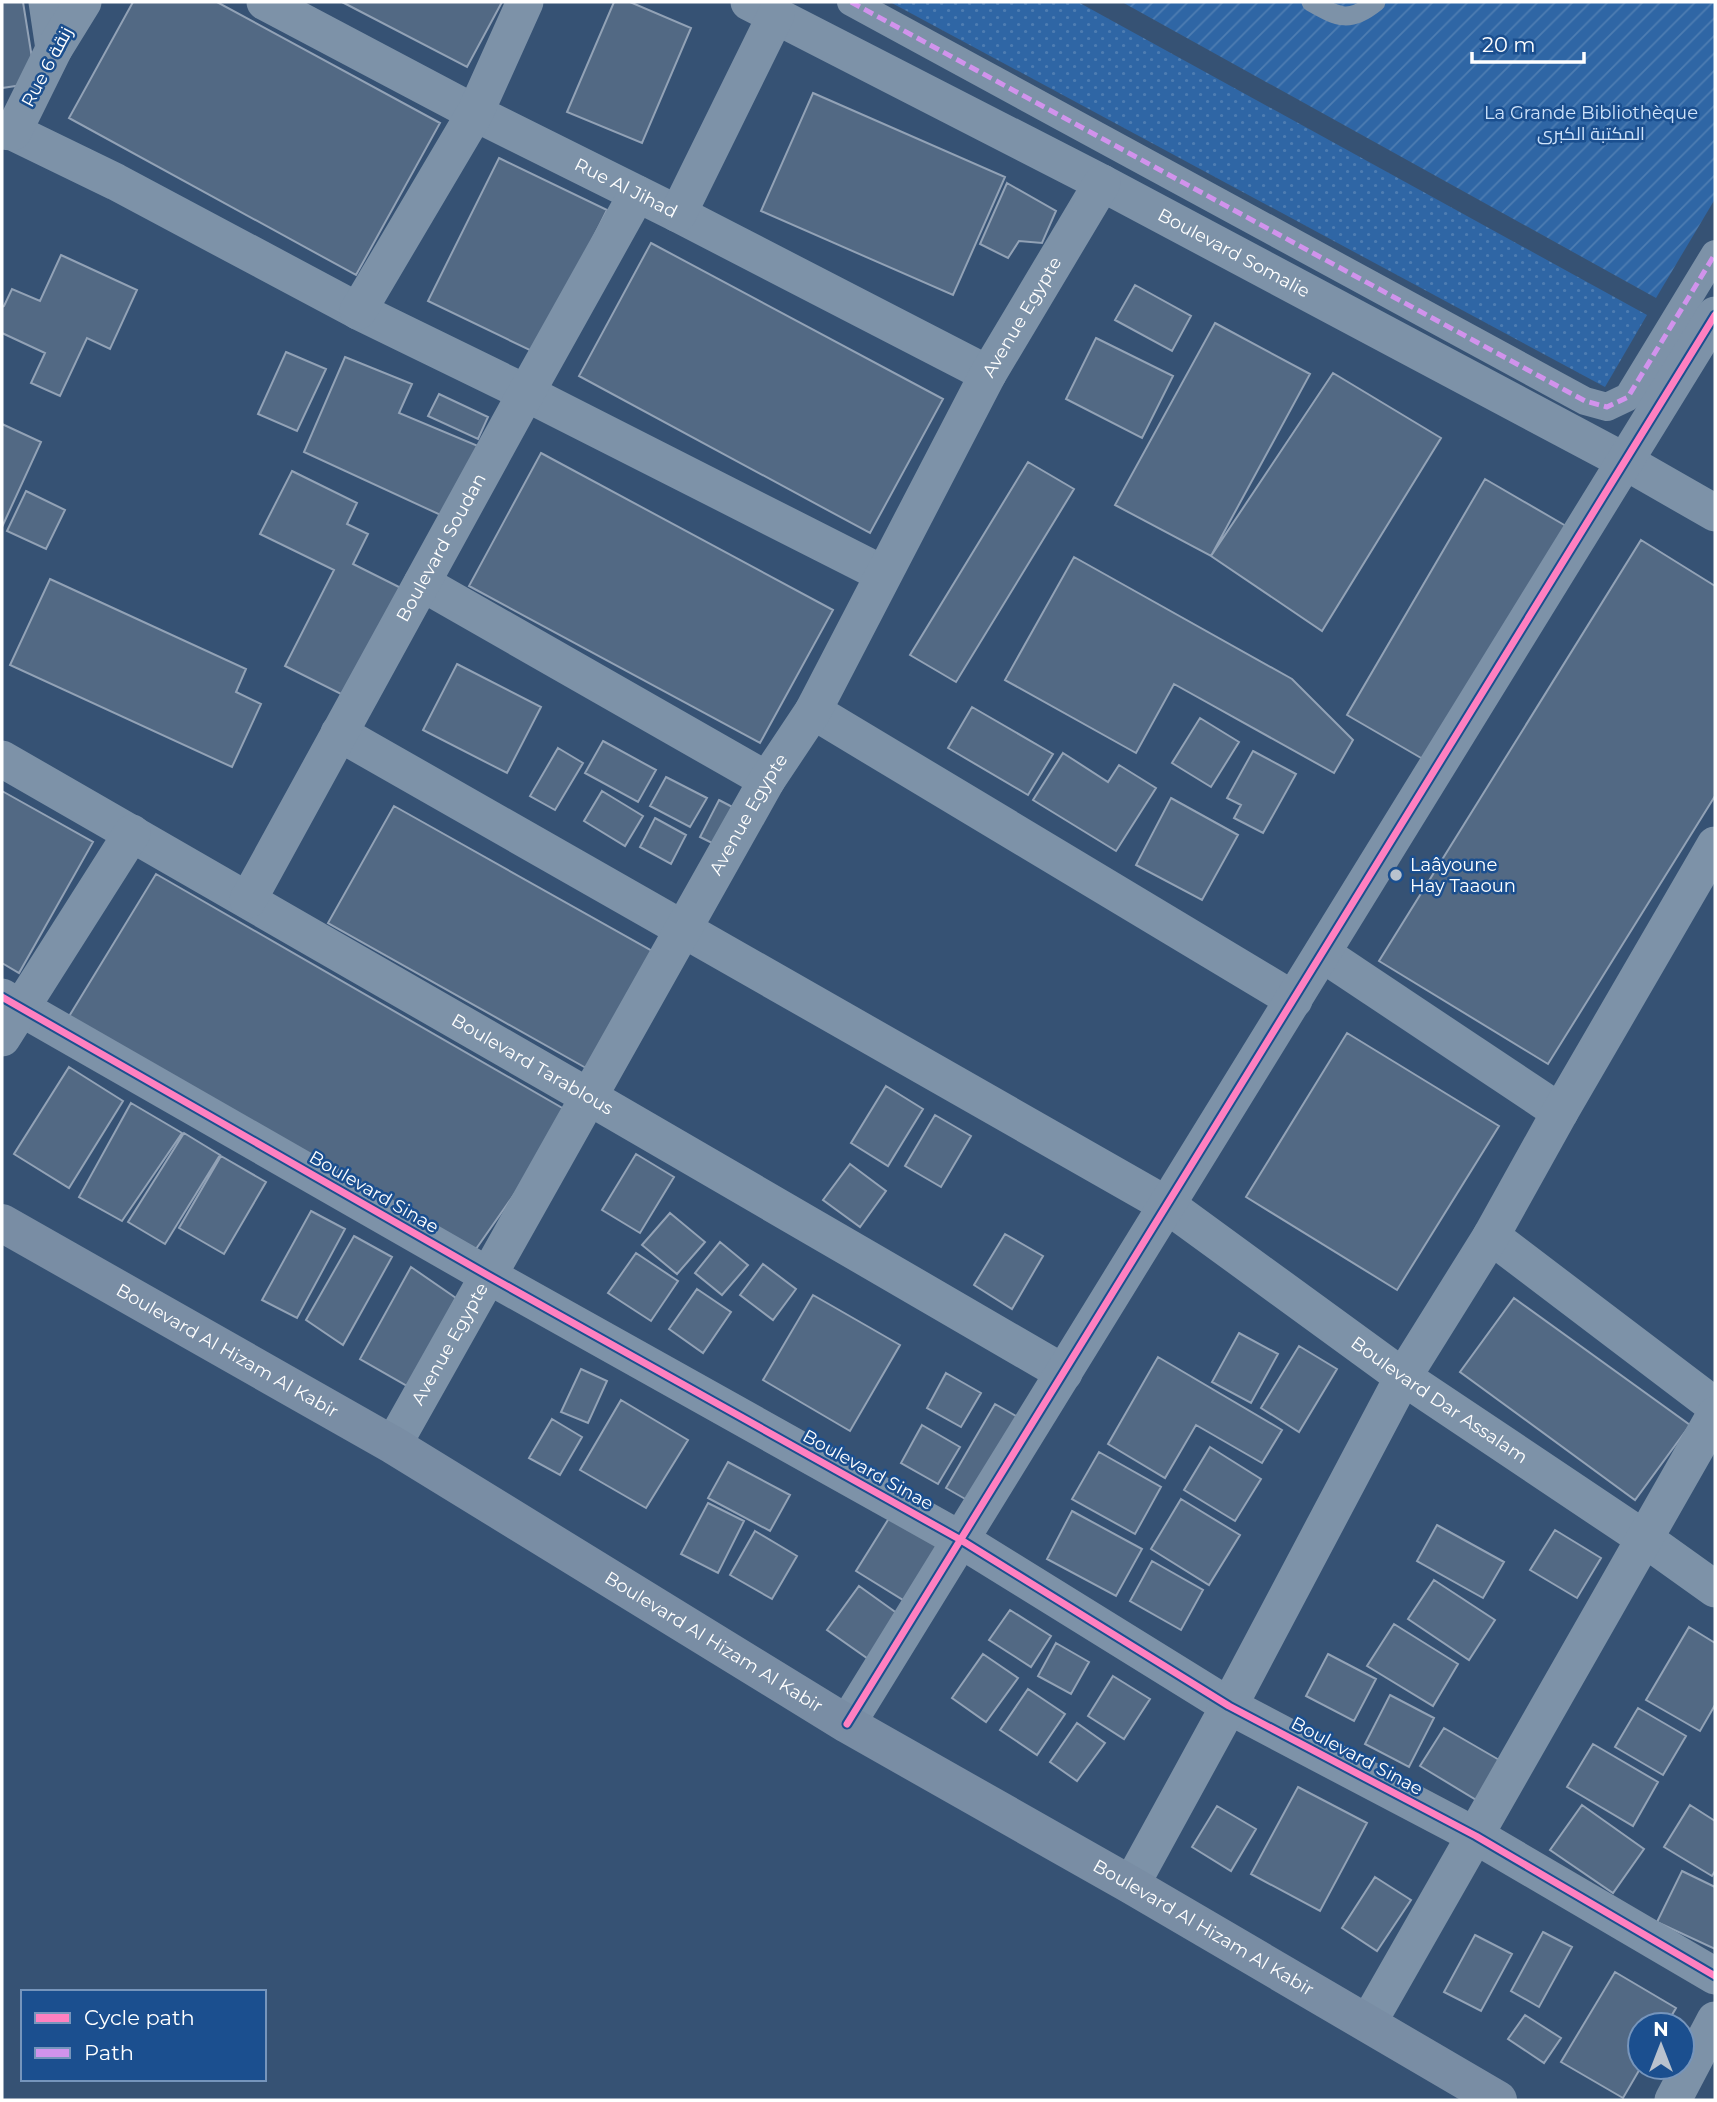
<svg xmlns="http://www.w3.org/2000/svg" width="1717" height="2102" viewBox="0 0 1717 2102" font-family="Montserrat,Cairo,sans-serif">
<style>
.park{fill:url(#park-dots)}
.garden{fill:url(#garden-furrows)}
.building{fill:#526984;stroke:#92a2b6;stroke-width:2}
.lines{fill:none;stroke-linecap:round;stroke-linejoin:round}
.service{stroke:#7d92a8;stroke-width:19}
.pedestrian{stroke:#7d92a8;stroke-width:28}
.minor{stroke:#7d92a8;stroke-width:37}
.secondary{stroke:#798da4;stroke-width:38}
.quiet{stroke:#d193ec;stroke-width:5;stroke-dasharray:10 5;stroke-linecap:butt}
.cycleway-casing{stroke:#1b4f8f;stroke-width:11}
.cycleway{stroke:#ff80c0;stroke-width:7}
.poi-dot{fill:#b9c2ce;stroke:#1b4f8f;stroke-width:2.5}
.labels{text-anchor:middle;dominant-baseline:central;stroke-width:5;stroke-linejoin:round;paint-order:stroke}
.street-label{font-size:18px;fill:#fff;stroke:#1b4f8f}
.park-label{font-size:18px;fill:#cfe3fa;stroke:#1b4f8f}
.poi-label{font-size:18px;fill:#fff;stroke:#1b4f8f;text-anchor:start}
</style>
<defs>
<pattern id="park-dots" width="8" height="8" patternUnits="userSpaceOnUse" patternTransform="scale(1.75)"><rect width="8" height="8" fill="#2f66a5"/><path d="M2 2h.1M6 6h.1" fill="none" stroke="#4e7db2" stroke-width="1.8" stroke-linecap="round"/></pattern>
<pattern id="garden-furrows" width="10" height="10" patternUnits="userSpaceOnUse" patternTransform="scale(1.75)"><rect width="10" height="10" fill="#2f66a5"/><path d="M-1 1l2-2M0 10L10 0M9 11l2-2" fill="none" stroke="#4e7db2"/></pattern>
</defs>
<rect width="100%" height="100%" fill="#365274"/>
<path class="park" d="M890,2h188l569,313 -42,72z"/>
<path class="garden" d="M1122,2h593v197l-59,99z"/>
<path class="building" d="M2,2h21l13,81 -34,5z
M133,2h84l223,121 -84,152 -287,-157z
M342,2h160l-35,65z
M614,2h16l61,26 -49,115 -75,-31z
M813,93l192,84 -52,118 -192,-84z
M499,158l108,52 -71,143 -108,-52z
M1007,183l49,28 -14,32 -23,-2 -11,17 -28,-14z
M651,243l292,156 -73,134 -291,-157z
M61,255l76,35 -27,59 -23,-11 -27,58 -29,-13 14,-30 -43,-20v-26l2,-1 8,-17 28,12z
M1135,285l56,31 -19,35 -57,-31z
M1215,323l95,51 -99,182 -96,-51z
M1096,338l77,38 -31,62 -76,-39z
M286,352l40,17 -29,62 -39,-17z
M345,357l67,27 -13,29 79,33 -33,71 -141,-65z
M1333,373l108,65 -119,193 -111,-75z
M439,394l49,23 -10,22 -50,-23z
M2,424l39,18 -39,85z
M541,453l292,157 -73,133 -291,-157z
M1028,462l46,27 -118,193 -46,-27z
M292,471l65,32 -10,21 21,10 -15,30 48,24 -54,109 -62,-31 49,-96 -74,-36z
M1485,479l81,47 -138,236 -81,-47z
M26,491l39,19 -19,39 -39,-18z
M1641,540l74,46v210l-167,268 -169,-103z
M1074,557l218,122 61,61 -19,33 -160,-89 -38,69 -131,-73z
M50,579l196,90 -10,23 25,12 -29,63 -222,-102z
M457,664l84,43 -34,66 -84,-43z
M972,707l81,47 -25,41 -80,-47z
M1200,718l39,24 -28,45 -39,-24z
M603,741l53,29 -18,32 -53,-29z
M558,748l25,15 -28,47 -25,-14z
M1253,751l43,23 -33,59 -29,-15 7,-13 -14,-7z
M1063,753l45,29 11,-17 37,23 -40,63 -83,-51z
M666,777l41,21 -17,29 -40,-21z
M2,791l91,51 -74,131 -17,-10z
M602,791l41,25 -18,30 -41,-25z
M1171,798l67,37 -36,65 -66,-35z
M719,800l23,12 -20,36 -22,-11z
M394,806l258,145 -66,117 -258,-145z
M655,818l31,17 -15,29 -31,-17z
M156,874l415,239 -95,136 -408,-231z
M1347,1033l152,93 -102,164 -151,-93z
M69,1067l54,34 -54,87 -55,-34z
M886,1086l37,23 -35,57 -37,-23z
M131,1103l51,30 -60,88 -43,-24z
M935,1115l36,21 -30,51 -36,-21z
M184,1133l36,22 -55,89 -37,-22z
M636,1154l38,23 -34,56 -38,-23z
M221,1156l45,26 -42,72 -45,-26z
M850,1164l36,27 -26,36 -37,-27z
M311,1211l34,18 -48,89 -35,-18z
M670,1213l35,29 -28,32 -35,-29z
M1005,1234l38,22 -31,53 -38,-24z
M354,1236l38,21 -49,88 -37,-25z
M720,1242l28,23 -26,30 -27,-22z
M636,1253l42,28 -27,40 -43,-28z
M763,1264l33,25 -23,31 -33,-25z
M411,1267l45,31 -47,89 -49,-28z
M697,1289l34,23 -28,41 -34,-24z
M813,1295l87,50 -50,86 -87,-51z
M1514,1298l176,127 -55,75 -175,-128z
M1239,1333l39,21 -27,49 -39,-21z
M1299,1346l38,23 -38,63 -38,-24z
M1158,1357l124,73 -20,33 -66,-38 -31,53 -57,-34z
M581,1369l26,12 -19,42 -27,-11z
M946,1373l35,20 -20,34 -34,-19z
M621,1400l67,40 -42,68 -66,-38z
M995,1404l28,16 -49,84 -28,-16z
M552,1419l30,18 -22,38 -31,-17z
M922,1425l38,22 -22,37 -37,-21z
M1210,1447l51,32 -26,42 -51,-31z
M1099,1452l62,35 -26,47 -63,-35z
M728,1462l62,33 -20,36 -62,-33z
M1181,1499l59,36 -31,50 -58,-36z
M708,1503l36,18 -26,52 -37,-19z
M1072,1511l70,38 -26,47 -69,-37z
M891,1515l52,31 -35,57 -52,-32z
M1437,1525l67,37 -21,36 -66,-37z
M1555,1530l46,28 -24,40 -47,-28z
M755,1531l42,25 -25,43 -42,-24z
M1152,1561l51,29 -22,40 -51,-29z
M1434,1580l61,40 -26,40 -61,-41z
M859,1586l46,33 -31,44 -47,-33z
M1010,1610l41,26 -20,31 -42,-27z
M1394,1624l64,40 -25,42 -66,-40z
M1689,1627l26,16v62l-15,26 -54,-31z
M1056,1643l33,19 -18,32 -33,-18z
M983,1654l35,24 -32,44 -34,-24z
M1328,1654l48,25 -22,42 -48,-25z
M1113,1676l37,23 -26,40 -36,-23z
M1028,1689l37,25 -28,41 -37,-25z
M1390,1695l44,23 -25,49 -44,-23z
M1638,1708l48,28 -23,39 -48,-28z
M1077,1723l28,20 -28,38 -27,-19z
M1444,1728l57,33 -23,40 -58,-35z
M1593,1744l65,38 -25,44 -66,-39z
M1298,1787l69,36 -47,88 -69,-37z
M1582,1805l62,44 -31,44 -63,-43z
M1690,1805l25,16v50l-3,5 -48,-29z
M1217,1806l39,23 -25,42 -39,-24z
M1682,1871l33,16v62l-58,-27z
M1375,1877l36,23 -34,51 -35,-23z
M1543,1932l29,15 -33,60 -28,-16z
M1475,1935l37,19 -31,57 -37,-19z
M1615,1972l61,36 -10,17h-26l1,42 -18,31 -62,-36z
M1525,2015l36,23 -17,25 -36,-24z"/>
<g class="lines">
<path class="service" d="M1311,2c28,16 39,21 65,0"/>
<path class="pedestrian" d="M851,2l734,399 22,6 21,-10 87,-143"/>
<g class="minor">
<path d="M47,2l7,47"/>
<path id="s1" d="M265,2l210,111 203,101 310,160"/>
<path id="s2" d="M749,2l353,181 524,279 89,51"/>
<path d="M2,131l11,1 103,50 242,129 168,82 357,181"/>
<path d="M13,132l41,-83 29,-47"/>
<path d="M678,214l98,-199"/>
<path d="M358,311l117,-198 50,-111"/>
<path d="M422,583l345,197"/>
<path d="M813,711l481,289"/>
<path id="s3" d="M339,733l828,472 236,172 242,162 70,50"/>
<path id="s4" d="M2,759l587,338 475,276"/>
<path id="s5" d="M248,900l278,-507 111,-199"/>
<path d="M1323,954l237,158"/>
<path d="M2,997l487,279 472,264 268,166 247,130 239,140"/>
<path d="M2,1038l130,-205"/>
<path d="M1491,1236l224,170"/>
<path id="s6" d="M393,1445l374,-665 46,-69 175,-337 114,-191"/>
<path d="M847,1724l868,-1409"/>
<path d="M1131,1885l98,-179 174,-329 88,-141 69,-124 155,-267"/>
<path d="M1368,2023l347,-608"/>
<path d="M1673,2100l42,-80"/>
</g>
<path class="secondary" id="s7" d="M2,1223l391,222 454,279 284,161 367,215"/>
<path class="quiet" d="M851,2l734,399 22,6 21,-10 87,-143"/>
<defs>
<path id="cycleway" d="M2,997l487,279 472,264 268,166 247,130 239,140
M847,1724l868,-1409"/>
</defs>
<use href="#cycleway" class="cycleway-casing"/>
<use href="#cycleway" class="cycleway"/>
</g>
<circle class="poi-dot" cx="1396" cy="875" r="7"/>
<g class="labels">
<g class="street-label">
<text transform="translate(47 67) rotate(-62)">Rue 6 زنقة</text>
<text stroke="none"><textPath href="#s1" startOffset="406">Rue Al Jihad</textPath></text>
<text stroke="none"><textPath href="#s2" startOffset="546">Boulevard Somalie</textPath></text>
<text stroke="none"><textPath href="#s6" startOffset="1292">Avenue Egypte</textPath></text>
<text stroke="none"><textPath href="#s5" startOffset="402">Boulevard Soudan</textPath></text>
<text stroke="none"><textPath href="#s6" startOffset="724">Avenue Egypte</textPath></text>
<text stroke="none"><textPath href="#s4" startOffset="612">Boulevard Tarablous</textPath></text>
<text transform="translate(374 1192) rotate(30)">Boulevard Sinae</text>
<text stroke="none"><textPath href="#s6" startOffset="116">Avenue Egypte</textPath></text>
<text stroke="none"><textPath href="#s7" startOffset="259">Boulevard Al Hizam Al Kabir</textPath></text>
<text stroke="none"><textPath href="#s3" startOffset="1288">Boulevard Dar Assalam</textPath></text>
<text transform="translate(868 1470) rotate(29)">Boulevard Sinae</text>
<text stroke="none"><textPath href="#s7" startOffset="826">Boulevard Al Hizam Al Kabir</textPath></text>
<text transform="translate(1357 1756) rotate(28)">Boulevard Sinae</text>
<text stroke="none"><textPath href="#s7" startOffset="1393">Boulevard Al Hizam Al Kabir</textPath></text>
</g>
<g class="park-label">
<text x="1591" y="113">La Grande Bibliothèque<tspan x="1591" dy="21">المكتبة الكبرى</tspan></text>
</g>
<g class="poi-label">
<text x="1410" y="865">Laâyoune<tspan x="1410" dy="21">Hay Taaoun</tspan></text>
</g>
</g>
<rect width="1717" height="2102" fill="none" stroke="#ffffff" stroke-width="7"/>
<rect x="21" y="1990" width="245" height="91" fill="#1b4f8f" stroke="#7695bc" stroke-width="2"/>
<rect x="35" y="2013" width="35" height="10" fill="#ff80c0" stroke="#7695bc" stroke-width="2"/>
<text x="84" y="2025" font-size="21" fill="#ffffff">Cycle path</text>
<rect x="35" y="2048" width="35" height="10" fill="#d193ec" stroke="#7695bc" stroke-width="2"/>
<text x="84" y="2060" font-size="21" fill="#ffffff">Path</text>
<g transform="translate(1661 2046)"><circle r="33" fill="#1b4f8f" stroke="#7695bc" stroke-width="2"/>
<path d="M0-5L12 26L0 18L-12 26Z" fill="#b9c2ce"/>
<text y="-10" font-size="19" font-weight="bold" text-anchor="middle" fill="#ffffff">N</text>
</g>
<path d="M1472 52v10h112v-10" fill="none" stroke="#ffffff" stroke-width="3.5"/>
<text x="1482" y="52" font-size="21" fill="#ffffff" stroke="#1b4f8f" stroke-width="5" paint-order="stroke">20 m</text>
</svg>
